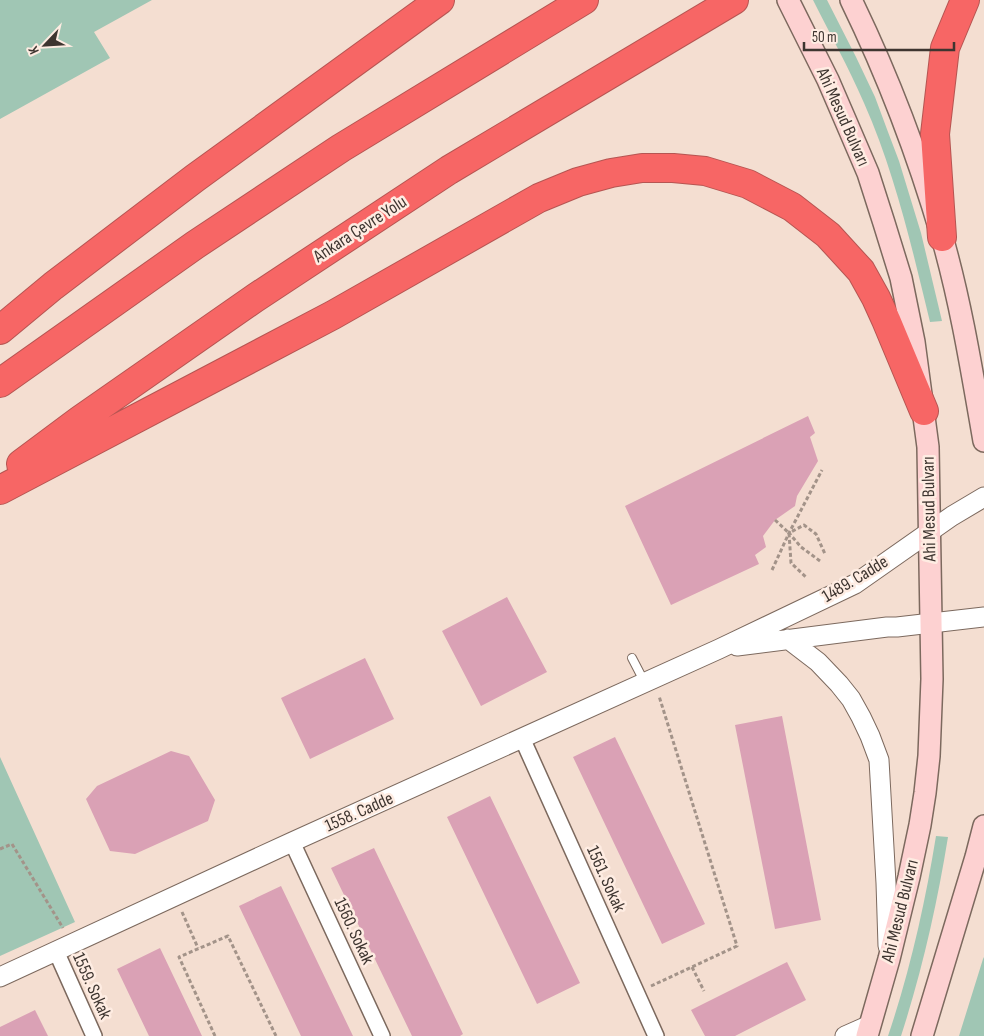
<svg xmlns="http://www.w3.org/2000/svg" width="984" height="1036" viewBox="0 0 984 1036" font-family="'Sofia Sans Condensed',sans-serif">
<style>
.green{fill:#a0c6b4}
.building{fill:#daa1b5}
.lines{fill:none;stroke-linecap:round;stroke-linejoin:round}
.service-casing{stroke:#7c695e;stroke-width:10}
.minor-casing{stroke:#7c695e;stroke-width:18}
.tertiary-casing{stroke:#7c695e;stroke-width:21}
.secondary-casing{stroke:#7c695e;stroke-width:24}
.motorway-casing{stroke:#b65552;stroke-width:30}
.path{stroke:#a39389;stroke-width:3;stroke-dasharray:4 2.5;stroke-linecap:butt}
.service{stroke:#fff;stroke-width:8}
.minor{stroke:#fff;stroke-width:15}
.tertiary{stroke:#fff;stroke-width:19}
.secondary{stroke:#fdd1d1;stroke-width:21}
.motorway{stroke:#f76665;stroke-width:28}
.labels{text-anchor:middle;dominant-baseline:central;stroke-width:5;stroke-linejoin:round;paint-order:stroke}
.street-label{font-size:18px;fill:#3e3530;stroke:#feece2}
</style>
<rect width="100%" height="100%" fill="#f4ded1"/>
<path class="green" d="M0,0h152l-58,32 16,26 -110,61z
M813,0h14l29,57 19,40 13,35 11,29 22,72 21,88 -12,1c-18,-74 -35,-149 -66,-219 -15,-35 -34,-69 -51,-103z
M0,757l75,165 -75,34z
M936,836l12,1c-11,68 -26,134 -47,199h-13c22,-65 37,-132 48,-200z
M984,957v79h-25l24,-77z"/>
<path class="building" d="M808,416l7,17 -5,4 8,24 -21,35 -2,10 -20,14 -12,16 3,11 -11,8 4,9 -88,41 -46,-99z
M507,597l40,75 -66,34 -39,-75z
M365,658l29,61 -84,40 -29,-61z
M782,716l39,204 -46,9 -40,-204z
M615,737l90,187 -43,20 -89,-187z
M171,751l18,5 26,44 -7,21 -73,33 -25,-3 -24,-52 11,-13z
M490,796l90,187 -43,21 -90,-187z
M374,848l89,186 -3,2h-48l-81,-168z
M281,886l72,150h-52l-62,-130z
M160,948l42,88h-53l-32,-67z
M787,962l19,38 -71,36h-30l-14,-26z
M35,1010l13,26h-48v-9z"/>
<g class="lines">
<defs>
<path id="service" d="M632,658l13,25"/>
<path id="minor" d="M522,738l134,298
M292,842l90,194
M56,951l38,85"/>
<path id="tertiary" d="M788,639l30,23 21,22 12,15 10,18 9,19 9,24 7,123 2,63
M737,646l150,-19h10l87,-10
M0,977l292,-135 427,-193 136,-65 97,-68 32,-19
M845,1036l25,-11"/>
<path id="secondary" d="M788,0l40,80 19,44 21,49 16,50 17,55 13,64 14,105 4,232 -3,77 -4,37 -5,32 -11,52 -20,82 -22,77
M851,0c37,76 67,155 91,237 19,66 30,135 42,204
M922,1036l54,-179 8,-31"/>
<path id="motorway" d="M942,237l-7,-103 10,-86 20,-48
M0,330l53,-44 142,-108 245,-178
M0,383l195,-138 146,-97 243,-148
M21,464l59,-44 175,-122 194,-128 285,-170
M0,490l333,-175 206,-117 39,-16 33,-9 31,-5h31l32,3 43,13 44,23 36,28 33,36 15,27 10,22 38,91"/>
</defs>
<use href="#service" class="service-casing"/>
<use href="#minor" class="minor-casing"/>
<use href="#tertiary" class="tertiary-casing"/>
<use href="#secondary" class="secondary-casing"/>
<use href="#motorway" class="motorway-casing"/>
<path class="path" d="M775,520l14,13 2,30 16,15
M820,561l-19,-14 -12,-14 15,-8 12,9 9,20
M772,570l17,-37 33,-63
M0,849l12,-5 51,84
M182,912l16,36
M692,967l12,24
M651,986l86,-40 -78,-250
M215,1036l-36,-79 49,-21 48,100"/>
<use href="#service" class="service"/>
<use href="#minor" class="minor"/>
<use href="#tertiary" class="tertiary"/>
<use href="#secondary" class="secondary"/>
<use href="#motorway" class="motorway"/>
</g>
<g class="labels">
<g class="street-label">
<text transform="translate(843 117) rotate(66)">Ahi Mesud Bulvarı</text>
<text transform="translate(360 229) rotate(-33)">Ankara Çevre Yolu</text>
<text transform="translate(929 509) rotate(-91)">Ahi Mesud Bulvarı</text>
<text transform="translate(855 579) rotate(-31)">1489. Cadde</text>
<text transform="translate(359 812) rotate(-24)">1558. Cadde</text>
<text transform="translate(606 879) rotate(66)">1561. Sokak</text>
<text transform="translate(900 911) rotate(-76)">Ahi Mesud Bulvarı</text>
<text transform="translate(354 931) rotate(65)">1560. Sokak</text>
<text transform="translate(92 986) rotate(66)">1559. Sokak</text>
</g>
</g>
<g transform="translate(45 45) rotate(245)" stroke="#feece2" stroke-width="4" paint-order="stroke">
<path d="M0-4L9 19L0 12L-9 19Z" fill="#3e3530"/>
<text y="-8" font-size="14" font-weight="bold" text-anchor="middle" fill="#3e3530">K</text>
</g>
<path d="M804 42v8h150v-8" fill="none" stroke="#3e3530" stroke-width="2.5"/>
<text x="812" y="42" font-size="15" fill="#3e3530" stroke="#feece2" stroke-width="4" paint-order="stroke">50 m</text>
</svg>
